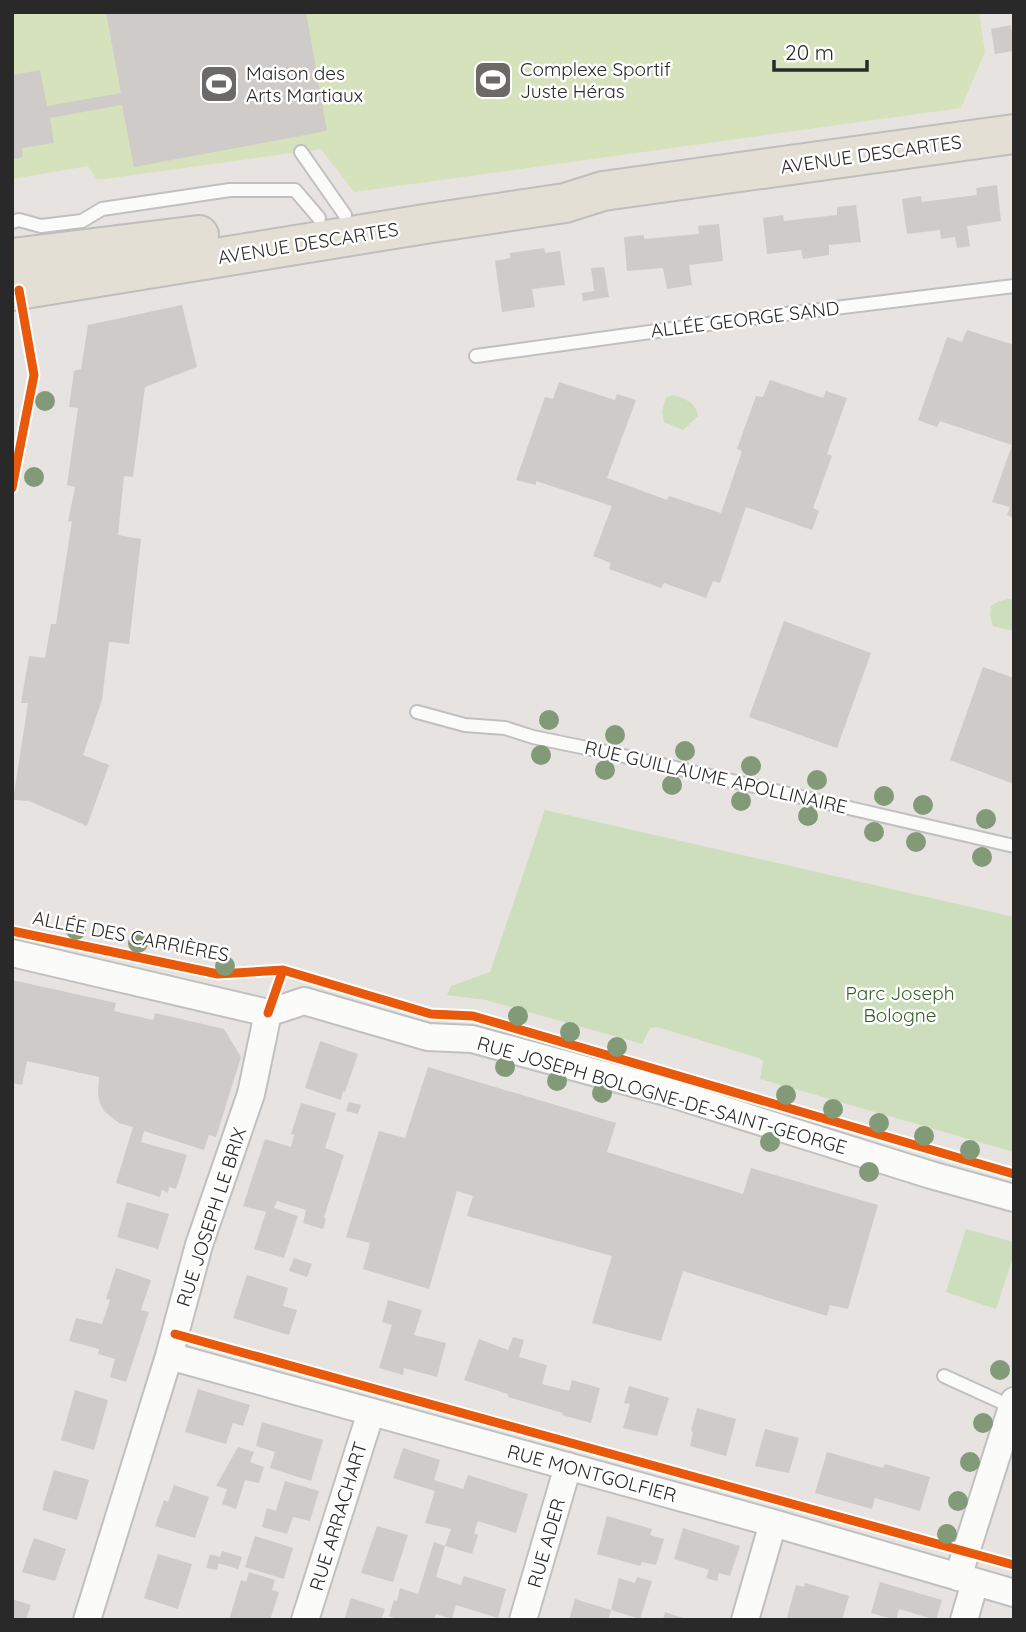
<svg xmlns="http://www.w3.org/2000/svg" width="1026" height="1632" viewBox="0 0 1026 1632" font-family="Quicksand,sans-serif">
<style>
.green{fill:#ccdebc}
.pitch{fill:#d6e2bb}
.building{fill:#cecbc9}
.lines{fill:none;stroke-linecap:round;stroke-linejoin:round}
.lane-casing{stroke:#c1c0c0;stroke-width:16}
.street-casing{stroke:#c1c0c0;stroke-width:30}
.primary-casing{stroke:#bfbebd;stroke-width:42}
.lane{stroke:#fbfbfa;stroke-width:12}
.street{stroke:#fbfbfa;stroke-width:26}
.primary{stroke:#e4dfd5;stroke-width:38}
.cycleway-casing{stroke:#fff;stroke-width:13}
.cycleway{stroke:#e8590c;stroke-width:9}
.tree{fill:#839a78}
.labels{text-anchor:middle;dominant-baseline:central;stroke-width:5;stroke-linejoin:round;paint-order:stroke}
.poi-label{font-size:19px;fill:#292929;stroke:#fff;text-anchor:start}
.street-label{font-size:19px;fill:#292929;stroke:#fff}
.park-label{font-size:19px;fill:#325e22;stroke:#fff}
</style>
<rect width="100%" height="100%" fill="#e6e3e0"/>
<path class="green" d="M673,395c12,4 23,7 25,21l-15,14 -19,-8 -2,-11 4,-13z
M1008,599l6,1v31l-21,-5 -3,-11 1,-9 6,-4z
M545,810l469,107v235l-254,-73 3,-18 -4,-3 -102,-31 -7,1 -8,16 -156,-44 -39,-5 4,-9 39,-14z
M966,1229l48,13v12l-18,55 -50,-17z"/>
<path class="pitch" d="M12,12h967l6,40 -24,56 -607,84 -33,-43 -224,31 -9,-14 -76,13z"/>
<path class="building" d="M106,12h200l21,119 -193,36 -12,-62 -72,13 4,25 -32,5 1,9 -11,3v-85l28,-5 7,36 74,-13z
M1011,25l3,26 -19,3 -4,-25z
M997,185l4,36 -34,5 3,20 -13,2 -2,-11 -14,2 -1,-9 -33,4 -5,-35 19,-3 1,6 55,-7 -1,-7z
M856,205l5,37 -32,3v10l-26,4 -2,-9 -34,4 -4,-36 20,-3 1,6 53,-6v-8z
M719,224l4,37 -34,4 3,20 -25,4 -4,-21 -36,3 -3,-34 20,-2v4l55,-5 -1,-8z
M544,248l1,5 15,-2 5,34 -33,4 3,18 -33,5 -7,-51 15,-3v-5z
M604,267l5,30 -26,4 -1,-8 12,-2 -3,-23z
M182,305l15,62 -52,20 -12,90 -9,-1 -6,59 23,4 -12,105 -20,-2 -7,58 -19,55 26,10 -22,61 -58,-25 -16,-1 15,-97h-7l8,-47 16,2 6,-34h5l16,-103 -4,1 7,-35 -8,-2 11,-77 -9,-1 5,-36 7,-2 7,-44z
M967,330l47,15v173l-7,-3 3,-8 -18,-5 20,-57 -72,-24 -3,6 -19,-7 29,-83 15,5z
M770,380l53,18 3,-7 21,7 -20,56 5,2 -19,52 6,3 -7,19 -66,-23 -26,76 -7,-2 -7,17 -42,-15 -3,5 -52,-19 2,-6 -18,-7 19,-50 -76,-25v4l-20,-5 29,-83 8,2 6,-17 56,18 2,-6 19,6 -29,78 60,22 2,-4 52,17 21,-62 -5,-2 19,-53 7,1z
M784,621l87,32 -34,95 -88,-31z
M983,667l31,11v106l-64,-24z
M12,980l104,23 -2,8 39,9 2,-7 69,16 17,28 -25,80 -7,-2 -5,15 -60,-19 -3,11 46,13 -11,34 -7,-2 -1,6 -6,-3 -2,7 -44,-14 17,-56 -14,-4 -15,-12 -4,-8 -2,-9 1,-17 -72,-16 -5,24 -10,-2z
M320,1041l38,13 -13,38 -2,-1 -2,9 -36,-12z
M428,1067l188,56 -9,29 136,42 8,-26 127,37 -30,104 -18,-4 -3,11 -144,-45 -22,70 -69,-18 20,-67 -145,-40 6,-20 -16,-5 -28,98 -66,-20 7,-26 -24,-6 33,-106 26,7z
M349,1102l12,3 -3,9 -12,-3z
M301,1103l35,10 -11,35 19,7 -20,62 2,2 -3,10 -20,-6 3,-13 -29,-9 -3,7 24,8 -14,42 -30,-9 12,-37 -23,-6 22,-67 26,8 3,-12 -3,-1z
M127,1202l42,12 -11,35 -41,-12z
M294,1258l18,6 -5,13 -18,-6z
M116,1268l35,12 -10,30 8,2 -23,70 -16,-5 5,-18 -17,-5 1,-5 -30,-8 7,-23 26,6 8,-24 -4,-1z
M247,1275l41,13 -5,18 14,4 -8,25 -56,-17z
M388,1300l34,10 -8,25 32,8 -9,34 -33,-9 -1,7 -24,-7 13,-43 -10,-3z
M513,1337l11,3 -5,17 28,8 -5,19 27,7 3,-11 28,8 -9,35 -29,-8 1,-2 -55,-16v-3l-44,-14 15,-41 29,11z
M629,1386l40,12 -12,38 -34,-8 7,-24 -6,-1z
M198,1389l52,16 -7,21 -10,-3 -7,21 -41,-12z
M75,1390l33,10 -14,50 -33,-10z
M697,1408l39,11 -10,37 -36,-10 3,-14 -2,-1z
M262,1422l61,18 -12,41 -41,-13 5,-16 -19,-6z
M765,1429l34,9 -10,35 -34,-7z
M238,1447l16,5 -4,10 14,5 -5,16 -14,-3 -9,29 -14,-5 5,-15 -11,-3z
M403,1448l37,12 -6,20 29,9 5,-14 60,19 -12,39 -38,-12 -4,12 4,2 -6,19 -27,-8 6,-17 -26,-6 10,-32 -42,-13z
M827,1452l56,16 2,-4 45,13 -10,34 -45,-13 -3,11 -57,-16z
M54,1470l35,10 -12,40 -35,-10z
M285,1481l34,10 -9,30 -17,-4 -6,17 -25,-7 5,-19 9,3z
M174,1485l35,12 -14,41 -40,-12 9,-26 4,2z
M607,1516l45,13 -2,6 14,4 -8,26 -14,-3 -2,4 -43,-12z
M377,1526l31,9 -15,47 -32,-9z
M683,1528l57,18 -10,30 -11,-3 -2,8 -11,-3 3,-8 -35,-11z
M255,1536l38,12 -9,31 -39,-12z
M34,1538l32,11 -11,32 -33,-9z
M434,1542l11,4 -9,31 25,8 3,-9 42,13 -8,29 -42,-13 -4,14 -16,-5 -2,6h-34l-11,-4 5,-16 3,1 3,-13 18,6z
M222,1551l20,6 -4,12 -20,-6z
M158,1554l34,10 -14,45 -34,-11z
M210,1554l10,3 -3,13 -11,-2z
M249,1572l26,8 -3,10 7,2 -9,28h-41l12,-40 5,2z
M637,1577l15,4 -12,38 -29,-9 -3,10h-39l6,-21 36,11 8,-32 16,5z
M880,1582l62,18 -6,20 -37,-11 -3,11 -25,-7z
M805,1583l44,13 -7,24h-48l-7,-3 9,-32 8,2z
M351,1598l34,11 -4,11h-37z
M12,1599l19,6 -5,15h-14z
M665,1612l21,7v1h-23z"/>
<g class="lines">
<defs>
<path id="lane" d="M301,152l44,63
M12,222l7,-2 22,6 41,-5 20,-12 128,-19h65l24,28
M476,356l261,-36 277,-34
M417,712l48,13 40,3 28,9 73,15 408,94
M944,1376l68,31"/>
<path id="street" d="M12,953l256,60
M268,1013l36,-12 124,36 44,2 194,53 265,83 83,23
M169,1356l604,167 241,70
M958,1577l56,-176
M87,1620l82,-264 30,-111 52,-151 17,-81
M305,1620l66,-208
M523,1620l45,-154
M745,1620l28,-97
M964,1620l11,-38"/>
<path id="primary" d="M12,258l187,-23
M12,291l419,-68 134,-20 38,-12 411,-57"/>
</defs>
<use href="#lane" class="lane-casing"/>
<use href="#street" class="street-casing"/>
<use href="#primary" class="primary-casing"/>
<use href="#lane" class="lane"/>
<use href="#street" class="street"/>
<use href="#primary" class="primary"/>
<defs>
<path id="cycleway" d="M12,488l22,-113 -15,-85
M12,931l206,43 65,-4 -15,43
M283,970l148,44 42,2 541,158
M175,1334l839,231"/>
</defs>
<use href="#cycleway" class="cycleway-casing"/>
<use href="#cycleway" class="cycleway"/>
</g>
<g class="tree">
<circle cx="45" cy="401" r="10"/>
<circle cx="34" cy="477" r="10"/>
<circle cx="549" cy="720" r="10"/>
<circle cx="615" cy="735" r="10"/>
<circle cx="685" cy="751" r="10"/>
<circle cx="541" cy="755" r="10"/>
<circle cx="751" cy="766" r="10"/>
<circle cx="605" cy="770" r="10"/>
<circle cx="817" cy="780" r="10"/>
<circle cx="672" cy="785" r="10"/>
<circle cx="884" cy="796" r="10"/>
<circle cx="741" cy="801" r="10"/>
<circle cx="923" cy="805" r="10"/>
<circle cx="808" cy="816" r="10"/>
<circle cx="986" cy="819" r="10"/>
<circle cx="874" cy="832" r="10"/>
<circle cx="916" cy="842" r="10"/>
<circle cx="982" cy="857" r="10"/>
<circle cx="76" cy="930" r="10"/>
<circle cx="138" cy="943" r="10"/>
<circle cx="225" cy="966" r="10"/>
<circle cx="518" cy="1016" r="10"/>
<circle cx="570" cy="1032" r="10"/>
<circle cx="617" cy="1047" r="10"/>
<circle cx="505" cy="1067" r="10"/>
<circle cx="557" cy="1081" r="10"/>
<circle cx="602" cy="1093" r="10"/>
<circle cx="786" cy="1095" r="10"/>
<circle cx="833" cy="1109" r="10"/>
<circle cx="879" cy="1123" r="10"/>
<circle cx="924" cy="1136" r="10"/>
<circle cx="770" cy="1142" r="10"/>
<circle cx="970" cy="1150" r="10"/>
<circle cx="869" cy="1172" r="10"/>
<circle cx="1000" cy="1370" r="10"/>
<circle cx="983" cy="1423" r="10"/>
<circle cx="970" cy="1462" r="10"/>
<circle cx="958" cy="1501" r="10"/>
<circle cx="947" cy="1534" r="10"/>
</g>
<defs>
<symbol id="stadium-square" viewBox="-11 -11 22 22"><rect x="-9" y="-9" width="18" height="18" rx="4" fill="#6b6a69" stroke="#fff"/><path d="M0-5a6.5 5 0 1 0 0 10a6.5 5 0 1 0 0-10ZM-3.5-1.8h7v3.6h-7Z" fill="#fff"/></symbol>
</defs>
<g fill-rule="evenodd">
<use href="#stadium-square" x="471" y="58" width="44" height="44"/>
<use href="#stadium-square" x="197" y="62" width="44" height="44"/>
</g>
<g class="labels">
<g class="poi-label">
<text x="520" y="69">Complexe Sportif<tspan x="520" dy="22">Juste Héras</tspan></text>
<text x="246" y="73">Maison des<tspan x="246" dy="22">Arts Martiaux</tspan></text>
</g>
<g class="street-label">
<text transform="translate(871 154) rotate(-8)">AVENUE DESCARTES</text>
<text transform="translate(308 243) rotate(-9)">AVENUE DESCARTES</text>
<text transform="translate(745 319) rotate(-7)">ALLÉE GEORGE SAND</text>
<text transform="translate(716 777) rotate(13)">RUE GUILLAUME APOLLINAIRE</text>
<text transform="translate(131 936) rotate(11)">ALLÉE DES CARRIÈRES</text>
<text transform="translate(662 1095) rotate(16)">RUE JOSEPH BOLOGNE-DE-SAINT-GEORGE</text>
<text transform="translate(211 1217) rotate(-72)">RUE JOSEPH LE BRIX</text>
<text transform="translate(592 1473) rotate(15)">RUE MONTGOLFIER</text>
<text transform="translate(338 1516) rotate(-73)">RUE ARRACHART</text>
<text transform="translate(546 1543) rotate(-74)">RUE ADER</text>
</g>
<g class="park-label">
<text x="900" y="993">Parc Joseph<tspan x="900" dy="22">Bologne</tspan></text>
</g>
</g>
<rect width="1026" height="1632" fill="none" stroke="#292929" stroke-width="28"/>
<path d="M774 60v10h93v-10" fill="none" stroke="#292929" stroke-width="3.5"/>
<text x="785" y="60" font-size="21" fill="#292929" stroke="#ffffff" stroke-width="5" paint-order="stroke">20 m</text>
</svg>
